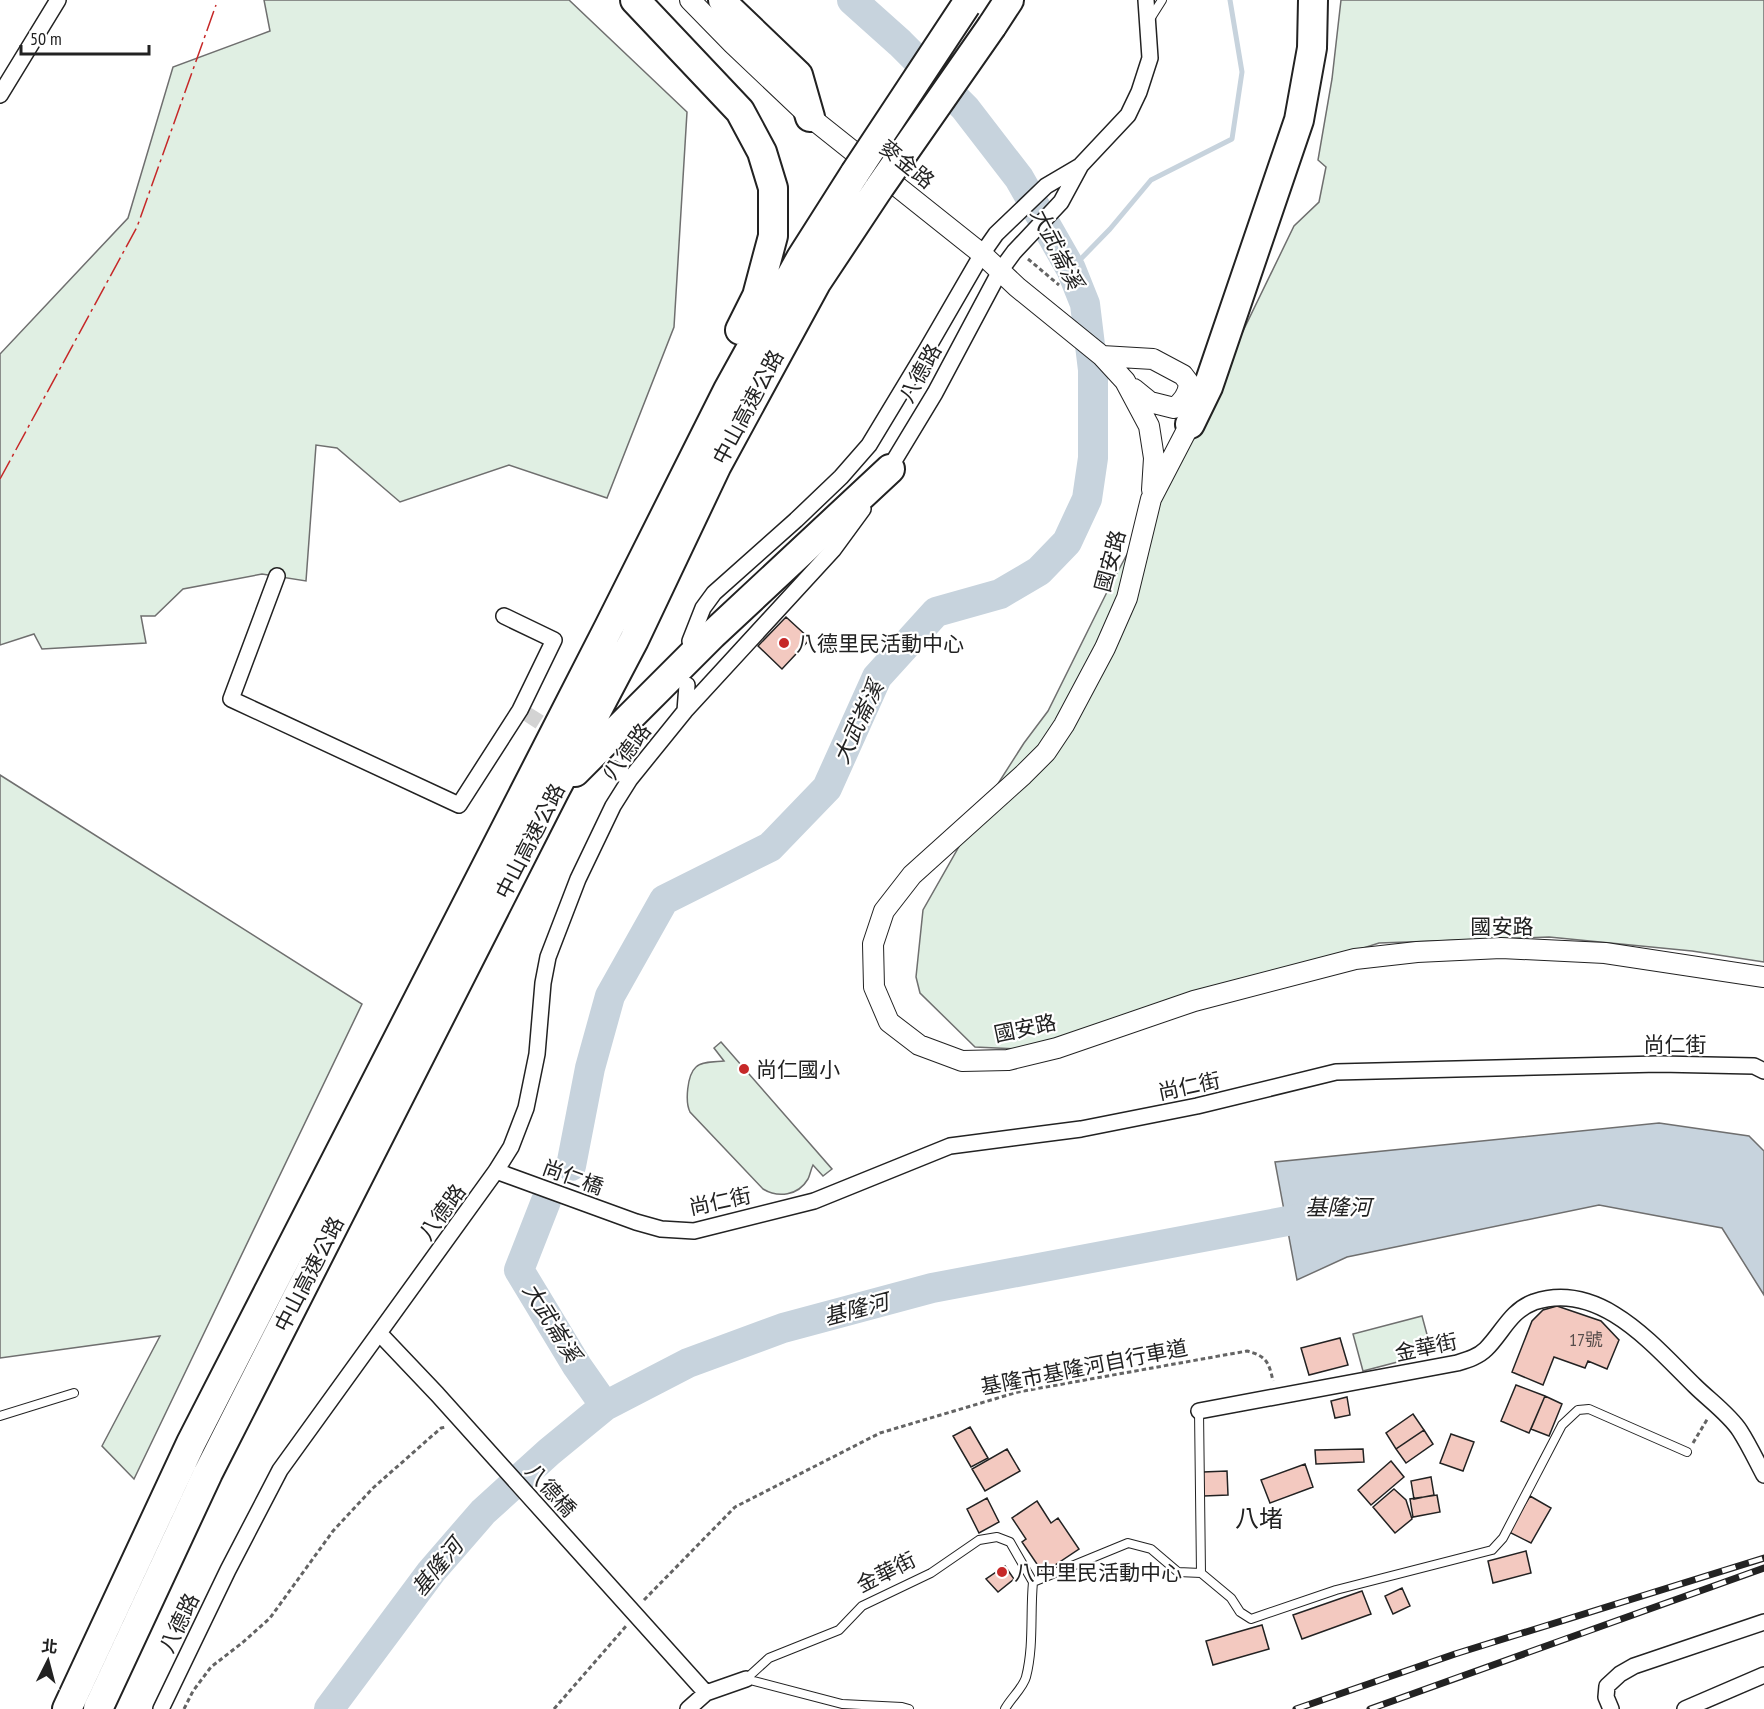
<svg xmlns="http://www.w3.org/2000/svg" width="1764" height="1709" viewBox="0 0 1764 1709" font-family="'PT Sans Narrow','Noto Sans TC',sans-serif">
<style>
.green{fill:#e0efe3;stroke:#6f6f6f;stroke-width:1.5}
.water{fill:#c7d3dd;stroke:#6f6f6f;stroke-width:1.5}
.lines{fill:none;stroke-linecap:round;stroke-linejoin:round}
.stream{stroke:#c7d3dd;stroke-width:5}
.river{stroke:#c7d3dd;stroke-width:30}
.building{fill:#f3c9c0;stroke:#222;stroke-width:1.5}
.minor-tunnel{stroke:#d3d3d3;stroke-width:15;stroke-dasharray:15 8;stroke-linecap:butt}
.service-casing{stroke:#222;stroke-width:10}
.minor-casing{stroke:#222;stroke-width:18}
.tertiary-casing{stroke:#222;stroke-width:22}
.motorway-casing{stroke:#222;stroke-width:32}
.path{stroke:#646464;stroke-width:3;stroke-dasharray:4.5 3;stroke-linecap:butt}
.service{stroke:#fff;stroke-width:8}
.minor{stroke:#fff;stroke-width:15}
.tertiary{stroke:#fff;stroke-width:20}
.motorway{stroke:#fff;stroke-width:28}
.rail-casing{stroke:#222;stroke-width:7}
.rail{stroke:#fff;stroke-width:4.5;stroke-dasharray:14;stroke-linecap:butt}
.motorway-bridge-casing{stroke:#222;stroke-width:32;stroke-linecap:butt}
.motorway-bridge{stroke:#fff;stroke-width:28}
.power{stroke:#c62828;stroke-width:1.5;stroke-dasharray:21 4.5 3 4.5;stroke-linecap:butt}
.poi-dot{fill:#c62828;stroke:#fff;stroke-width:2}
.labels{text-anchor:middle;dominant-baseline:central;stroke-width:4.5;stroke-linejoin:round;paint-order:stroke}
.number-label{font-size:18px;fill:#564c4a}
.street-label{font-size:21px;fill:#222;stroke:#fff}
.poi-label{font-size:21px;fill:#222;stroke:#fff;text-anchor:start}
.water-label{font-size:22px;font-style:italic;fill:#222;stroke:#fff}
.quarter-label{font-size:24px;fill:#222;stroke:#fff}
</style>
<rect width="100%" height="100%" fill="#fff"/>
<path class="green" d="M264,0h305l118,112 -13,215 -67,171 -98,-33 -109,37 -63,-54 -21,-3 -10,136 -44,-7 -79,15 -28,27h-14l5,27 -104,6 -8,-15 -34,11v-291l128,-136 45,-151 97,-36z
M1341,0h423v962l-72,-11 -143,-14 -170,6 -336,107 -68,-3 -55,-54 -4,-16 7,-67 46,-81 55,-86 24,-32 61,-123 102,-191 83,-171 25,-24 7,-35 -8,-7 14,-81z
M0,775l362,229 -228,475 -32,-33 58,-110 -160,22z
M721,1042l111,127 -9,7 -10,-11c-2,4 -3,10 -5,14 -10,17 -30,19 -45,10l-73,-77c-5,-10 -3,-37 6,-45 6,-6 20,-5 28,-6l-10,-13z
M1422,1316l10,37 -69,18 -10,-37z"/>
<path class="water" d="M1659,1123l90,13 15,15v144l-42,-67 -123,-23 -252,52 -50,23 -22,-118z"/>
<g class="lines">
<path class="stream" d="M1071,269l39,-40 41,-49 81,-41 10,-67 -12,-72"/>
<path class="river" d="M571,1166l19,-98 20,-72 54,-96 106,-53 57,-59 50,-111 59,-65 64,-18 39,-23 28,-29 20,-43 6,-41v-88l-8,-66 -14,-35 -52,-91 -54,-70 -65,-65 -48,-43
M546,1201l-27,69 58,96 28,40
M329,1709l102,-137 52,-60 66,-60 56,-46 83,-43 95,-35 149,-40 393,-74"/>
</g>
<path class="building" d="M786,617l24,22 -28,30 -24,-23z
M1557,1306l44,15 18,19 -12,29 -19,-8 -3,7 -31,-11 -11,28 -31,-13 20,-51 11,-11z
M1340,1338l8,27 -39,10 -8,-27z
M1516,1385l29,11 -16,37 -28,-12z
M1545,1396l17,8 -13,32 -18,-7z
M1347,1397l3,18 -15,3 -4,-17z
M1413,1414l11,16 -28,19 -10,-16z
M970,1427l18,31 -17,9 -18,-31z
M1424,1430l9,14 -27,19 -10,-14z
M1451,1434l23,8 -11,29 -23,-8z
M1007,1449l13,22 -35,20 -13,-22z
M1363,1449l1,13 -48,2 -1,-14z
M1391,1461l13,16 -33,28 -13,-15z
M1305,1464l8,23 -43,16 -9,-23z
M1227,1471l1,24 -24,1 -1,-24z
M1431,1477l3,18 -20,4 -3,-18z
M1394,1489l12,11 6,19 -17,14 -22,-26z
M1437,1495l3,17 -27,5 -3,-18z
M1530,1496l21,12 -20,35 -22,-11z
M987,1498l12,24 -20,11 -12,-24z
M1037,1501l14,22 7,-5 21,31 -36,24 -21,-31 4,-3 -14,-21z
M1526,1551l5,22 -38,10 -5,-22z
M1005,1566l9,13 -16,13 -12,-13z
M1402,1588l8,18 -17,8 -8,-18z
M1362,1591l9,23 -69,25 -9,-24z
M1262,1625l7,24 -56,16 -7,-24z"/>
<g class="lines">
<path class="minor-tunnel" d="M527,714l33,21"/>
<defs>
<path id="service" d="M1150,19l12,-19
M1199,1411l2,162
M0,1416l74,-23
M746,1679l23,-21 70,-28 23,-24 69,-33 48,-33 18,-3 13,5 23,40
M746,1679l96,25 60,3 7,2
M1005,1709c6,-11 18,-21 21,-32 8,-31 4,-64 7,-95l95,-39 23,6 27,23 23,1 30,25 9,14 11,7 85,-29 156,-40 11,-12 59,-113 16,-15 11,-1 98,43"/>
<path id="minor" d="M0,95l58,-95
M886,474l49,-81 65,-122 14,-19 47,-50 20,-37 47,-50 11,-23 11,-34 -4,-58
M277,576l-46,123 228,106 61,-95 34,-70 -50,-24
M690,641l13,-33 11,-15 82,-73 45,-43 28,-32 58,-96 55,-95 14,-20 50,-48 34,-20
M685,711l2,-26
M613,769l17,10
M496,1171l140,51 25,7 33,2 120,-30 136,-55 131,-17 116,-23 139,-34 323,-8 95,2 10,5
M380,1334l57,60 269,299
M1199,1411l258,-48c10,-3 21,-6 29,-14 17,-17 24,-38 48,-47 66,-22 119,43 161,84 13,13 35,29 45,45 9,14 16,29 24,44
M161,1709l67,-139 52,-100 216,-299 15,-24 15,-39 11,-54 6,-71 5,-26 30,-78 35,-73 17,-27 55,-68 148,-161 30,-41
M688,1709l18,-16 40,-14
M1611,1709l-5,-12 1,-11 13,-12 14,-8 130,-44
M1685,1709l79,-34"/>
<path id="tertiary" d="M690,0l43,44 77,73 172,137 35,33 85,69 23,25 24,45 5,32 -2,32
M1102,356l51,3 30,16 6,8 4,19 -3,22 -39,75 -24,99 -22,50 -41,77 -18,27 -23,23 -111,100 -28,36 -11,33 1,43 15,35 30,23 43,16 46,-1 49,-12 137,-47 161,-42 62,-7 84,-4 104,5 159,24
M1134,389l16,13 24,6c9,-6 14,-13 15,-24"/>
<path id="motorway" d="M635,0l105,111 22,41 11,36v48l-16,60 -17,34
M723,0l5,8 70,67 12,42
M992,26l17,-26
M1190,424l18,-37 91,-267 13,-72 1,-48
M575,772l137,-137 178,-166
M67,1709l124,-266 418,-816 119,-237 73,-132 54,-85
M98,1709l110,-236 346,-681 80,-152 83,-175 99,-182 63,-95"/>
</defs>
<use href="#service" class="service-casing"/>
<use href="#minor" class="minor-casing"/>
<use href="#tertiary" class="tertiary-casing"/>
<use href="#motorway" class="motorway-casing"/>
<path class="path" d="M1028,259l31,26
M1693,1443l15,-25
M644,1600l91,-93 145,-74 138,-41 229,-41c19,5 22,11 26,30
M184,1709l9,-18 18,-24 31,-24 28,-25 63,-87 40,-43 68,-60 5,-1
M554,1709l73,-84"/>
<use href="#service" class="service"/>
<use href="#minor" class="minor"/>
<use href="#tertiary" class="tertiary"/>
<use href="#motorway" class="motorway"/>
<defs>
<path id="rail" d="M1296,1709l159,-55 309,-96
M1370,1709l394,-141"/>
</defs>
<use href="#rail" class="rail-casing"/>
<use href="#rail" class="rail"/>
<defs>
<path id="motorway-bridge" d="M855,173l111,-168
M879,188l113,-162"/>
</defs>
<use href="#motorway-bridge" class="motorway-bridge-casing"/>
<use href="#motorway-bridge" class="motorway-bridge"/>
<path class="power" d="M0,479l137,-252 79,-222"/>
</g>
<g class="poi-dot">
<circle cx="784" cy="643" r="6"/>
<circle cx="744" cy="1069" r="6"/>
<circle cx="1002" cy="1572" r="6"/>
</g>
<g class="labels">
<g class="number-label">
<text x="1586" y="1339">17號</text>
</g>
<g class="street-label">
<text transform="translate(907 164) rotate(39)">麥金路</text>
<text transform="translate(920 373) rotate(-61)">八德路</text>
<text transform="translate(748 407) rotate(-62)">中山高速公路</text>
<text transform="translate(1110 561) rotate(-75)">國安路</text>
<text transform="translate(627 751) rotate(-53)">八德路</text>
<text transform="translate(530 841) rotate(-63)">中山高速公路</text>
<text x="1502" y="926">國安路</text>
<text transform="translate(1025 1028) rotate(-12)">國安路</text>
<text x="1675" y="1044">尚仁街</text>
<text transform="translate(1189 1086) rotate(-12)">尚仁街</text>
<text transform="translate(573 1177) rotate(20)">尚仁橋</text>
<text transform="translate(720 1201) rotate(-12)">尚仁街</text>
<text transform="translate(442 1212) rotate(-54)">八德路</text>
<text transform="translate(309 1274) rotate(-63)">中山高速公路</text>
<text transform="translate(1426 1347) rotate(-12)">金華街</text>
<text transform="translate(1084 1367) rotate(-11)">基隆市基隆河自行車道</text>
<text transform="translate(551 1490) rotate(48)">八德橋</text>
<text transform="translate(886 1572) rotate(-27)">金華街</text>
<text transform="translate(179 1623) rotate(-64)">八德路</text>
</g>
<g class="poi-label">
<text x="796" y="643">八德里民活動中心</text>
<text x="756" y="1069">尚仁國小</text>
<text x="1014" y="1572">八中里民活動中心</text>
</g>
<g class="water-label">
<text transform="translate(1057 248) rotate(63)">大武崙溪</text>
<text transform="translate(858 722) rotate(-65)">大武崙溪</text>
<text x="1338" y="1207">基隆河</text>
<text transform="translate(856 1309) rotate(-15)">基隆河</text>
<text transform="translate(552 1322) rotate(58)">大武崙溪</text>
<text transform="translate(437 1567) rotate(-51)">基隆河</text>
</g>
<g class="quarter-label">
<text x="1259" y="1518">八堵</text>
</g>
</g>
<g transform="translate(48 1661) rotate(6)" stroke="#ffffff" stroke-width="4.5" paint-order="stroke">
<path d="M0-4.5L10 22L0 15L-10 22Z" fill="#222222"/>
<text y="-9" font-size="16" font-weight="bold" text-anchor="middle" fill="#222222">北</text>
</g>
<path d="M21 45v9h128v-9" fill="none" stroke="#222222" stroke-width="3"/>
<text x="30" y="45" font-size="18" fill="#222222" stroke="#ffffff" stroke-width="4.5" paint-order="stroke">50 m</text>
</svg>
